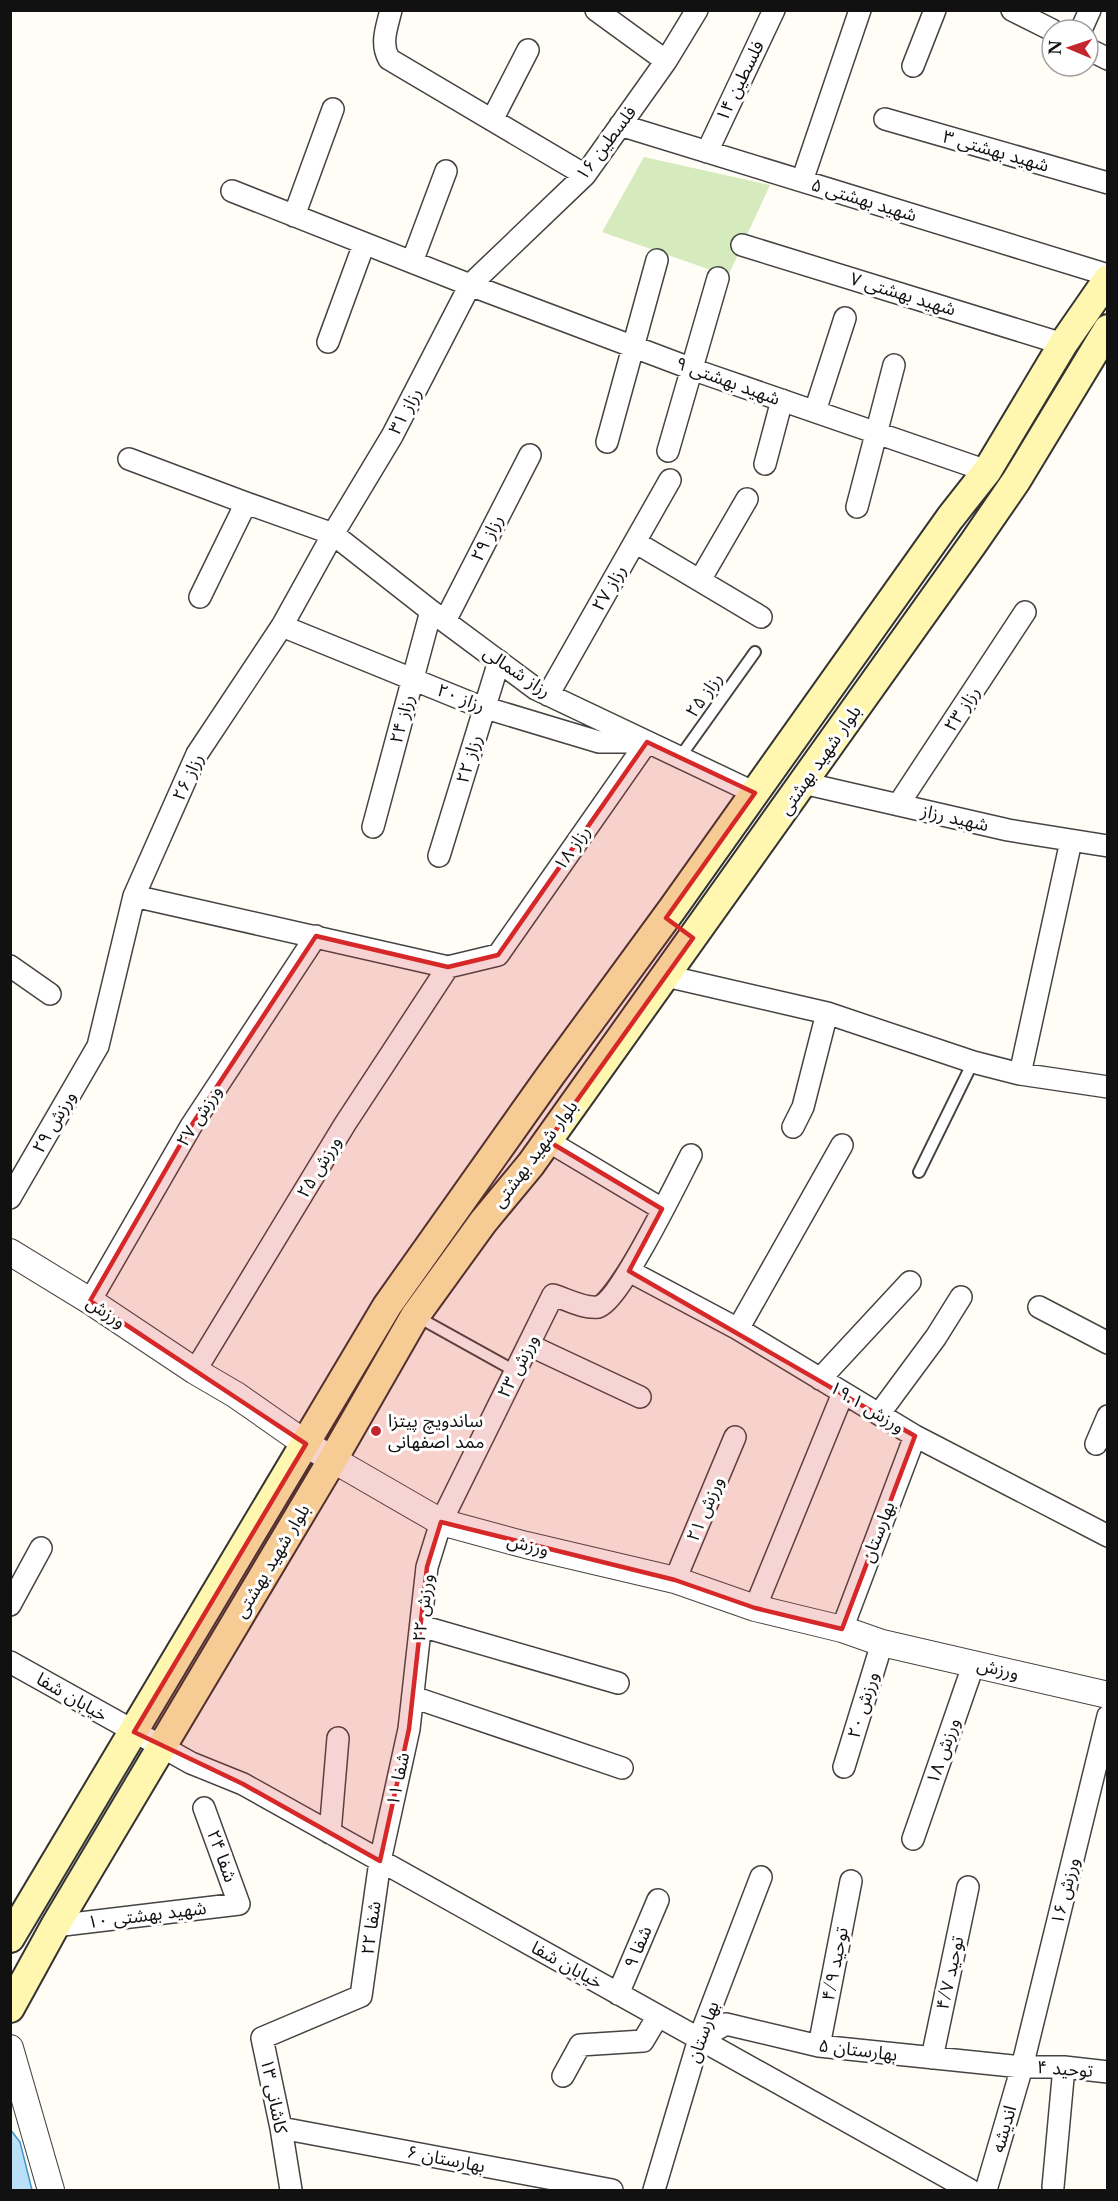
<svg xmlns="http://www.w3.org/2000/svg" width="1118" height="2201" viewBox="0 0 1118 2201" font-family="'Libre Baskerville','Noto Sans Arabic',serif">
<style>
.green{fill:#d5ebbd}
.water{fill:#b9e0f7;stroke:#3f96cf;stroke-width:1.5}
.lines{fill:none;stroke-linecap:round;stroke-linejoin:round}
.service-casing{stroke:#444;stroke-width:14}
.minor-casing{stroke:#444;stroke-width:24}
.tertiary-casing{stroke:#444;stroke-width:28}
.secondary-casing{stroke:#333;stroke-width:32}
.service{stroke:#fff;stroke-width:10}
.minor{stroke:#fff;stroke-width:21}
.tertiary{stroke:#fff;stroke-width:26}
.secondary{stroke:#fff6b0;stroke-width:28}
.marked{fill:#d62828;fill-opacity:0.2;stroke:#d62828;stroke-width:4.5;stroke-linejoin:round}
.poi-dot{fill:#c4262e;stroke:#fff;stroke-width:2}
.labels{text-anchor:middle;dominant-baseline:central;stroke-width:6;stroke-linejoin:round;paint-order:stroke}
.street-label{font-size:18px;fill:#111;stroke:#fff}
.poi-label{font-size:18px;fill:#111;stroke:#fff;text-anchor:start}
</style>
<rect width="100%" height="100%" fill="#fffdf5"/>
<path class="green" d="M644,157l126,28 -42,91 -126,-44z"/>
<path class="water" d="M10,2129l10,13 12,48h-21z"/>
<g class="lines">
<defs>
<path id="service" d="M680,757l75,-105
M919,1172l54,-110
M416,1316l99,55"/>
<path id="minor" d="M391,10c-4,17 -11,33 -2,49l196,116
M596,10l70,51
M1012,10l40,20
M1081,30l9,-20
M1088,49l20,10
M913,66l22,-56
M885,119l223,64
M492,120l36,-70
M620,125l488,150
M707,152l67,-142
M802,181l58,-171
M232,191l238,94 233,88 284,98
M294,216l39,-107
M742,245l321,99
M412,262l34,-91
M328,342l36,-98
M815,411l30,-93
M607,442l50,-182
M668,451l50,-173
M129,459l117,44 87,31 98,77 105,78 219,104
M765,464l17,-64
M857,507l37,-142
M635,542l126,75
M700,580l47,-81
M200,597l46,-94
M445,621l85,-166
M282,626l194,79 123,37h42
M548,695l122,-215
M803,783l205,47 100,16
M898,805l127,-193
M373,827l58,-216
M439,856l60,-195
M134,896l314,71 50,-12 149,-213
M10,966l40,28
M666,976l161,37 146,49 47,12 88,13
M1020,1074l51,-233
M793,1127l10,-20 24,-94
M548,1141l114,68
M10,1198l88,-152 36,-150 63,-142 85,-128 51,-92 59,-98 78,-151 115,-110 81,-114 31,-51
M629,1271l109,58 177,107 193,100
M90,1301l101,-175 125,-190
M1039,1307l69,36
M738,1329l104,-184
M529,1345l111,52
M195,1371l150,-247 103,-157
M820,1379l90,-97
M879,1414l57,-77 25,-40
M1096,1444l12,-28
M675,1580l60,-143
M10,1605l31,-57
M755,1608l88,-215
M421,1626l197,57
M842,1629l73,-193
M10,1662l181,101 52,21 727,406
M413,1697l209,71
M844,1767l38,-124
M330,1833l8,-95
M913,1839l61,-176
M55,1926l184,-22 -35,-96
M618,1994l40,-94
M699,2039l27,-15 93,22 203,21h42l44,5
M819,2046l32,-165
M932,2058l36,-171
M563,2076l17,-31 63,-4 15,-25
M281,2128l331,62
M1053,2187l11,-120
M291,2190l-10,-62 -19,-90 99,-42 19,-135 29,-132 18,-162 14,-45 112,-227c13,4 31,14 45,12 21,-5 80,-127 93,-152
M654,2190l45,-151 62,-162
M986,2190l36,-123 86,-351"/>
<path id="tertiary" d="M10,1252l80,49 105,70 41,24 70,49 135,78 85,23 149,35 80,28 87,21 40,14 226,52
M10,2048l41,142"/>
<path id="secondary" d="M10,1938l377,-632 163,-230 123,-168 277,-390 37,-47 76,-127 45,-65
M10,2008l45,-82 278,-467 82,-143 68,-94 48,-58 443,-622 42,-61 92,-152"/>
</defs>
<use href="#service" class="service-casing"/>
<use href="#minor" class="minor-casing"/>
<use href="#tertiary" class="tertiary-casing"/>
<use href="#secondary" class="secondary-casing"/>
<use href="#service" class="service"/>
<use href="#minor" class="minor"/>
<use href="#tertiary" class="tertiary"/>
<use href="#secondary" class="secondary"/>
</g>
<path class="marked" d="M647,742l108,51 -89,125 27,20 -145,203 114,68 -33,62 286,165 -73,193 -87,-21 -80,-28 -234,-58 -14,45 -18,162 -29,132 -137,-77 -109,-52 172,-288 -216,-143 101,-175 125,-190 132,31 50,-12z"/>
<circle class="poi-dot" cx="376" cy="1431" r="6"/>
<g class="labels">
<g class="street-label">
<text transform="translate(740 81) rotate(-64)">فلسطین ۱۴</text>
<text transform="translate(606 143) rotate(-53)">فلسطین ۱۶</text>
<text transform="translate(996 151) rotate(16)">شهید بهشتی ۳</text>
<text transform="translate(864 200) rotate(17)">شهید بهشتی ۵</text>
<text transform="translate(903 294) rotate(17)">شهید بهشتی ۷</text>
<text transform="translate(728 381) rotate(20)">شهید بهشتی ۹</text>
<text transform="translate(405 411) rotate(-62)">رزاز ۳۱</text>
<text transform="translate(487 538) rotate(-63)">رزاز ۲۹</text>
<text transform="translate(609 588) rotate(-60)">رزاز ۲۷</text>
<text transform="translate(517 672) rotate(34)">رزاز شمالی</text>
<text transform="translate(704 695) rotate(-55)">رزاز ۲۵</text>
<text transform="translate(461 698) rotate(21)">رزاز ۲۰</text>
<text transform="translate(962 709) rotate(-57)">رزاز ۲۳</text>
<text transform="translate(402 719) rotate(-75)">رزاز ۲۴</text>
<text transform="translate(469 759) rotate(-73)">رزاز ۲۲</text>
<text transform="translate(820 760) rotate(-55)">بلوار شهید بهشتی</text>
<text transform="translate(188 777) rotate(-65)">رزاز ۲۶</text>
<text transform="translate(955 818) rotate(13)">شهید رزاز</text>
<text transform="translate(572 848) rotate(-55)">رزاز ۱۸</text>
<text transform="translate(199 1116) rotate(-58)">ورزش ۲۷</text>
<text transform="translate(54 1122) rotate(-60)">ورزش ۲۹</text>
<text transform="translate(535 1154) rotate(-53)">بلوار شهید بهشتی</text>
<text transform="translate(319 1167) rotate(-59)">ورزش ۲۵</text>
<text transform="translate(106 1312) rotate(33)">ورزش</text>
<text transform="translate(518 1366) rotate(-63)">ورزش ۲۳</text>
<text transform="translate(867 1407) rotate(31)">ورزش ۱۹.۱</text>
<text transform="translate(705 1509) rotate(-67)">ورزش ۲۱</text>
<text transform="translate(878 1532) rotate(-69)">بهارستان</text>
<text transform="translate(528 1545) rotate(14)">ورزش</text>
<text transform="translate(272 1561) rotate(-59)">بلوار شهید بهشتی</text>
<text transform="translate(423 1608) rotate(-83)">ورزش ۲۲</text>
<text transform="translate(998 1669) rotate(13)">ورزش</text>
<text transform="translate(72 1697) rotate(30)">خیابان شفا</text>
<text transform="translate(863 1705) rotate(-73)">ورزش ۲۰</text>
<text transform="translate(943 1751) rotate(-71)">ورزش ۱۸</text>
<text transform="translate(398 1779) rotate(-78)">شفا ۱۱</text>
<text transform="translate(222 1856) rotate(70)">شفا ۲۴</text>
<text transform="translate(1065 1891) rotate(-76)">ورزش ۱۶</text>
<text transform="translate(147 1915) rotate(-7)">شهید بهشتی ۱۰</text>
<text transform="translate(371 1928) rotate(-82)">شفا ۲۲</text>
<text transform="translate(638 1947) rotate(-67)">شفا ۹</text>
<text transform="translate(835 1964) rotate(-79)">توحید ۴/۹</text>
<text transform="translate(567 1965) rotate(29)">خیابان شفا</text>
<text transform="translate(950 1973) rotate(-78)">توحید ۴/۷</text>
<text transform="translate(703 2032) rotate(-71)">بهارستان</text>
<text transform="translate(858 2050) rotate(7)">بهارستان ۵</text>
<text transform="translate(1065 2069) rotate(4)">توحید ۴</text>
<text transform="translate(274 2096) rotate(79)">کاشانی ۱۳</text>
<text transform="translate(1004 2129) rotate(-74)">اندیشه</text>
<text transform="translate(446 2159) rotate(11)">بهارستان ۶</text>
</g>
<g class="poi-label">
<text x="388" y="1421">ساندویچ پیتزا<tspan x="388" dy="21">ممد اصفهانی</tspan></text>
</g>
</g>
<rect width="1118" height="2201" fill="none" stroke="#111111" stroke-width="24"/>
<g transform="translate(1070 48) rotate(272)"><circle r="28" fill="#ffffff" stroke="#a0a0a0" stroke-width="1.5"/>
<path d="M0-4.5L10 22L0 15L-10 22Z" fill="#c4262e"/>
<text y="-9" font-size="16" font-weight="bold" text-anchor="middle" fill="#111111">N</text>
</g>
</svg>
